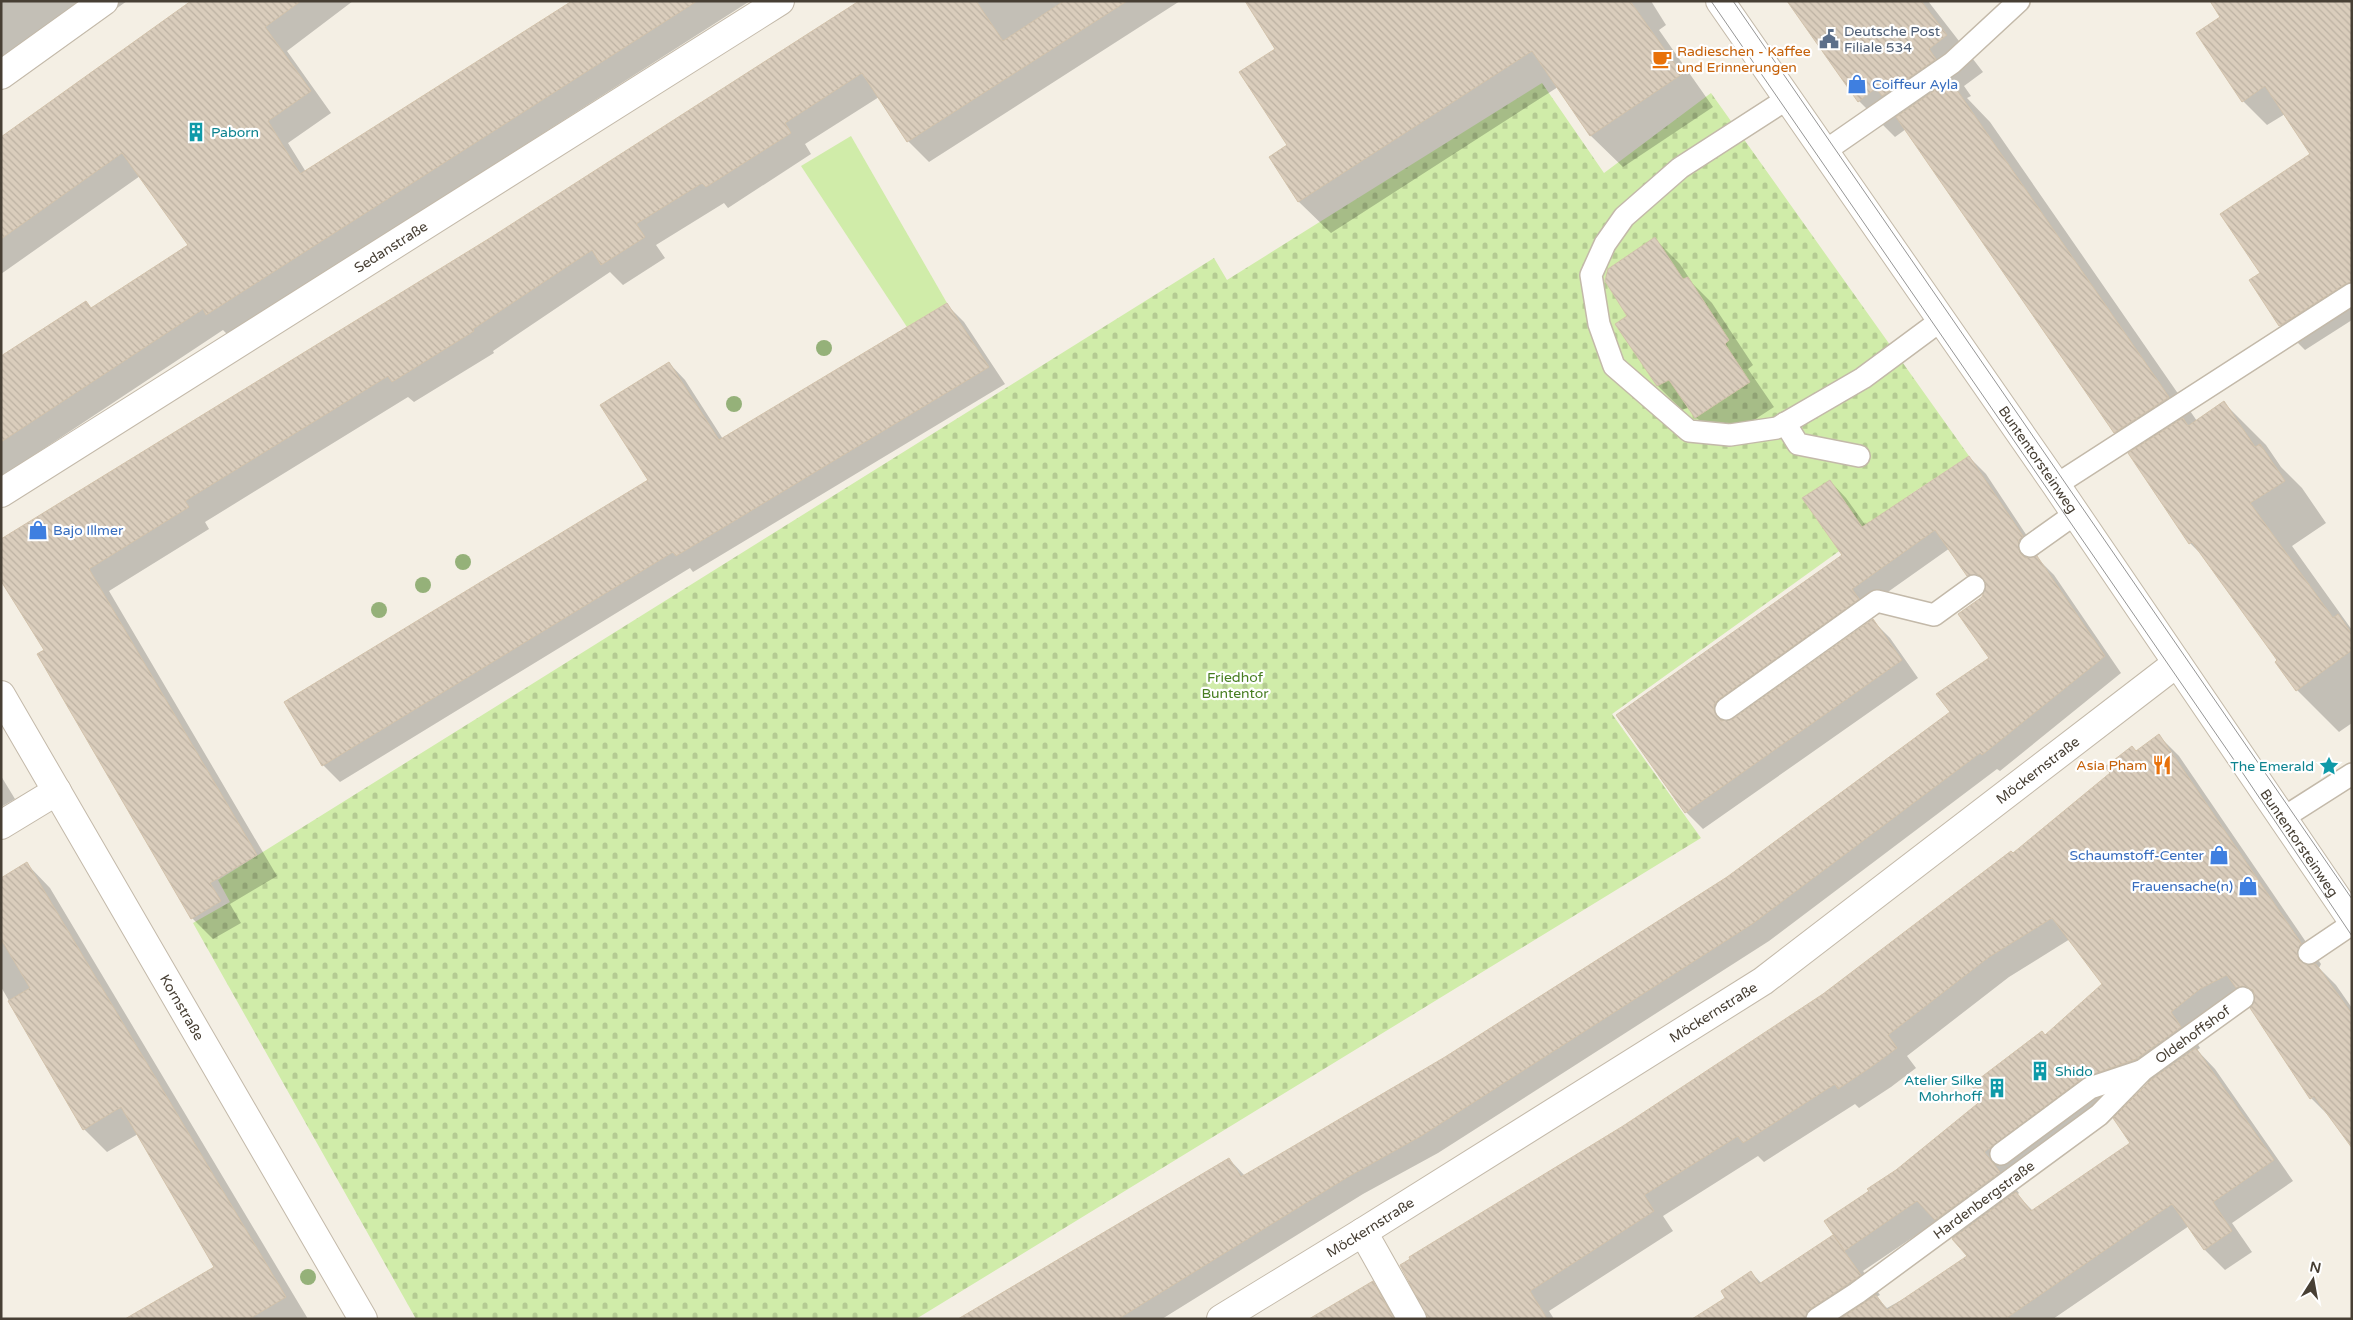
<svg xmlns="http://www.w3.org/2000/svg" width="2353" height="1320" viewBox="0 0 2353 1320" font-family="'Varela Round',sans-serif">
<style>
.grass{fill:#d0eca9}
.cemetery{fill:url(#cemetery-stones)}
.shadow{fill:#0003;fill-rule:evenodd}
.building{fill:url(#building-back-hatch);stroke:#d2c2ab}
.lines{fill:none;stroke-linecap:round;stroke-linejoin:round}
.service-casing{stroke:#c3b9a9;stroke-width:24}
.minor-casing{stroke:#c3b9a9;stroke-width:30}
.tertiary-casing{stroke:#c3b9a9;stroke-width:30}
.service{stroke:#fff;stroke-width:21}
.minor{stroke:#fff;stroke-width:28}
.tertiary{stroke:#fff;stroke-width:28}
.tram{stroke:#959595;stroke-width:1}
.tree{fill:#95b179}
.labels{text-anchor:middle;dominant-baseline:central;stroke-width:4.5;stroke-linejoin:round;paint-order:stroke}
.service-label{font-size:14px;fill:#4e5e75;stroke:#fff;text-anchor:start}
.food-label{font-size:14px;fill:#c56008;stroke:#fff;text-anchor:start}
.shop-label{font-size:14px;fill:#366cbe;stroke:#fff;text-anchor:start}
.culture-label{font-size:14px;fill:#0d838f;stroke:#fff;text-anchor:start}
.street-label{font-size:14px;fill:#473f34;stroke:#fff}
.park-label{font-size:14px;fill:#477e21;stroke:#fff}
</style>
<defs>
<pattern id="cemetery-stones" width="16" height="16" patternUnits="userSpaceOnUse" patternTransform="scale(1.25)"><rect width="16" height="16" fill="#d0eca9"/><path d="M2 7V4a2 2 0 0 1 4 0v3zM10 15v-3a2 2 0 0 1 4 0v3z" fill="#b4cb92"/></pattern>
<pattern id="building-back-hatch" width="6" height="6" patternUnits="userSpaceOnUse" patternTransform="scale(1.25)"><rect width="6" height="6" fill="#dacdbc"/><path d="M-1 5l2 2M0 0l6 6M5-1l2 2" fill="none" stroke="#bcb1a2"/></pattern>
</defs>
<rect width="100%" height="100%" fill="#f4efe4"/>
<path class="grass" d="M851,136l96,167 -40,24 -106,-161z"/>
<path class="cemetery" d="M1542,83l62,90 107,-80 258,363 -58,38 -37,32 -262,188 89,124 -785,481h-500l-223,-396 37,-21 -12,-22 996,-622 13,22z"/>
<path class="shadow" d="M1,1h126l-126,90z
M193,1h160l-66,50 44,62 -43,30 18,29 269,-171h175l-522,334 -5,-5 -222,147v-109l85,-65 6,6 97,-64 -49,-69 -139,98v-135z
M861,1h319l-251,161 -21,-21 -29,-44 -74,47 6,10 -83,54 -4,-5 -68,42 9,13 -42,27 -13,-13 -117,79 1,2 -80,49 -6,-5 -203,125 4,7 -100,62 168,285 -47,28 11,19 -28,16 -21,-21 -146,-268 -45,-71 489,-340z
M1246,1h405l15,24 -7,5 54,77 -90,60 -32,-31 -33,-49 -227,146 -32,-31 -28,-45 17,-11 -11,-96z
M1788,1h140l55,71 -19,14 7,10 -4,2 23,24 207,299 27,-18 42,42 15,22 21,21 24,35 -34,23 60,84v93l-13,9 -42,-42 -18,-30 -75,-103 -14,-14 -60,-89 4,-3 -19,-19 -209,-303 -11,8 -36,-36z
M2352,1v319l-47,30 -25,-25 -29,-44 10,-7 51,-120 -27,-40 -18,11 -24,-24 -21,-83z
M1655,239l25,25 13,20 19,19 41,62 -5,4 26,38 -54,35 -24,-25 -7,-10 -7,3 -24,-24 -41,-62 12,-8z
M947,305l17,17 41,62 -312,188 -3,-4 -350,214 -17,-17 326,-285 20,-117 16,17 38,59z
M1969,457l17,17 53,80 -3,3 18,18 67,98 -121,98 -3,-2 -228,172 -331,212 -75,41 -201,125h-201l268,-160 16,17 201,-118 281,-180 225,-166 39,-54 -8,-60 2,-6 -17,-17 -18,-27 -82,58 7,10 -139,100 -5,5 142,-100 17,17 28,40 -215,151 -17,-17 -69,-97 226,-160 -13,-74 16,17 20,28z
M2159,736l20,20 142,208 -2,4 17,17 16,23v138l-21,-28 -20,-20 -59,-90 2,-4 -8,-8 -56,36 10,16 -3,2 18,19 78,112 -61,42 20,29 -27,18 -20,-20 -16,-24 -136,93h-359l32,-21 25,-26 11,12 76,-41 33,-52 113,-91 61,-64 59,-52 -34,-45 -61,38 -102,79 9,12 -25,19 -32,21 -4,-4 -91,58 -6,-6 -95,60 10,15 -124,80 5,8h-125l195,-192 200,-132 189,-141zM2152,1081l-20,62 -99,68 -16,-16 2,-2 -16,-21 100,-74zM1937,1221l32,35 -55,37 -27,15 -11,-11 4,-2 -17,-24z
M1,776l14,23 -14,8z
M27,864l23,24 258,431h-182l90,-52 -78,-133 -31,18 -23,-23 -83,-142v-108z
M1373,1283l20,20 9,16h-90z"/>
<path class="building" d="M191,1h110l-36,26 46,64 -43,30 32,53 272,-173h125l-491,314 -3,-6 -202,133v-86l85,-55 5,7 97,-63 -66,-92 -121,86v-102z
M859,1h117l27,40 61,-40h63l-220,141 -45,-69 -77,50 6,10 -85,54 -4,-4 -66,41 9,13 -44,28 -9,-15 -119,79 1,2 -82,51 -4,-6 -203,125 4,6 -100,62 168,286 -47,28 11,18 -30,18 -154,-265 7,-4 -43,-69v-42l489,-301z
M1245,1h385l52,73 -92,62 -58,-85 -234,151 -29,-45 18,-12 -48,-73 36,-23z
M1787,1h134l26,34 -18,14 7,10 -54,37 -6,-8 -18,14z
M2210,1h142v281l-7,2 -66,42 -30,-46 11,-7 -40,-59 90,-60 -45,-68 -23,16 -46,-69 24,-16z
M1950,80l219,317 -55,36 -218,-316z
M1655,237l28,42 5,-2 41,63 -4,4 25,38 -55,36 -26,-38 -12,6 -42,-62 12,-8 -22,-35 3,-12z
M947,303l42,64 -313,189 -3,-4 -351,214 -38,-64 364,-222 -48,-75 69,-43 50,78z
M2224,401l31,46 5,-3 25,37 -35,22 83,115 5,-4 14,20v16l-56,41 -21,-29 2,-2 -85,-118 -3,2 -61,-91 55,-35 5,8z
M1969,456l54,80 -5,5 2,12 5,5 12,-2 68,100 -123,99 -2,-2 -228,171 -331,212 -75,42 -228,141h-160l271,-161 12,19 204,-120 282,-180 223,-165 -14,-18 53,-36 -31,-44 24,-17 4,-12 -6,-10 -13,1 -32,-46 -83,59 7,10 -140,100 -5,5v7l7,10 12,-2 140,-100 29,41 -217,153 -69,-98 226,-160 -40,-57 28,-18 32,47z
M2159,734l142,209 -4,10 2,7 10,5 7,-1 36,50v134l-38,-52 -4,3 -60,-91 5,-11 -2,-7 -11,-4 -6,2 -9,-13 -27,14 -29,23 10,15 -45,32 -53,19 -99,74 16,20 -65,48 -18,-19 -73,50 17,24 -51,34 -5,10h-113l33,-21 -4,-7 30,-20 8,13 74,-49 11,15 -20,-29 45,-30 -2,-2 29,-19 86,-70 -11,-15 71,-54 3,4 57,-51 -50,-66 -63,39 -101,78 9,13 -26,19 -33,22 -3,-5 -92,59 -5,-7 -94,59 10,16 -124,80 17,28h-119l-28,-54 10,-6 -1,-2 214,-131 200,-132 188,-143 2,2 97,-80 -5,-6 27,-21 4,5z
M27,862l259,435 -37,22h-124l89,-52 -93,-160 -38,23 -75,-129 22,-13 -29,-49v-61z
M2196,1048l78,112 -61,42 19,29 -28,19 -32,-46 -167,115h-165l36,-24 11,15 80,-54 -15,-17 64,-47 15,19 99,-68 -17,-25 38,-38z
M1373,1281l21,38h-85z"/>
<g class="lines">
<defs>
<g id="service">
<path d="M1787,99l-107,69 -56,49 -19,27 -14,31 8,49 15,42 75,65 41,4 47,-7 86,-50 77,-57"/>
<path d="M1825,151l127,-88 67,-62"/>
<path d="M1785,423l13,21 61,12"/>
<path d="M2056,485l296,-191"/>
<path d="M2030,546l45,-32"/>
<path d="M1726,709l151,-108 57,14 40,-29"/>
<path d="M2283,818l69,-44"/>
<path d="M2309,953l43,-29"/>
<path d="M2001,1154l89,-66 51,-17"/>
<path id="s1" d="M1817,1319l40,-26 242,-178 44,-45 100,-72"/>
</g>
<g id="minor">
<path d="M1,75l103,-74"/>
<path id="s2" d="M1,493l779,-492"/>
<path d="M1,825l56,-34"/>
<path d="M1363,1232l49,87"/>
<path id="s3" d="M1221,1319l142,-87 400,-251 414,-318"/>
</g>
<g id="tertiary">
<path id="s4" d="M1720,1l336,484 296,435"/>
<path id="s5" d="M1,695l362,624"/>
</g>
</defs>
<use href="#service" class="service-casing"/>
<use href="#minor" class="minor-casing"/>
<use href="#tertiary" class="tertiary-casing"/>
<use href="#service" class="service"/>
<use href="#minor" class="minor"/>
<use href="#tertiary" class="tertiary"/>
<path class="tram" d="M1711,1l521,756 120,179
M1733,1l619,898"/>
</g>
<g class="tree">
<circle cx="824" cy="348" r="8"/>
<circle cx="734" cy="404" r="8"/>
<circle cx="463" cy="562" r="8"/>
<circle cx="423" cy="585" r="8"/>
<circle cx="379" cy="610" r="8"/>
<circle cx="308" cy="1277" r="8"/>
</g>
<defs>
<symbol id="civic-bare" viewBox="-9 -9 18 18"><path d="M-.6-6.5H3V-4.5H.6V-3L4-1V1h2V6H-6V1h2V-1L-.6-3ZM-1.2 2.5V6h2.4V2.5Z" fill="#5c6f8a" stroke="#fff" stroke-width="2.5" paint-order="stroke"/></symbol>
<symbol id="cafe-bare" viewBox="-9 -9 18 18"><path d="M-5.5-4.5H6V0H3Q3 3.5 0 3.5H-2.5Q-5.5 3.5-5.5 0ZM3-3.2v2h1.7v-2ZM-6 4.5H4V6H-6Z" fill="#e8710a" stroke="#fff" stroke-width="2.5" paint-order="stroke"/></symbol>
<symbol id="shop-bare" viewBox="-9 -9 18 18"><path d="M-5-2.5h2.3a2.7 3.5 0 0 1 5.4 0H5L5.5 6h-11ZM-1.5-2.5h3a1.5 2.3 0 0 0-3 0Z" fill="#3f7fe0" stroke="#fff" stroke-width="2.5" paint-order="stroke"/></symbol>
<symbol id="building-bare" viewBox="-9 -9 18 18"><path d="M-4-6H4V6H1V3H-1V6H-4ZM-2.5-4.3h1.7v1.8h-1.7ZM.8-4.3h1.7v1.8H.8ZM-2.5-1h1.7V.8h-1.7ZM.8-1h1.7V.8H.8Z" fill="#0f9aa8" stroke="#fff" stroke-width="2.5" paint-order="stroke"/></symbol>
<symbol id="restaurant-bare" viewBox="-9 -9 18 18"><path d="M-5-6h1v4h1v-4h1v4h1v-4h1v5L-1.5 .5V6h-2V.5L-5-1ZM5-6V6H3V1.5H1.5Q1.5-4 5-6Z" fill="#e8710a" stroke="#fff" stroke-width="2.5" paint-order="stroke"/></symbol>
<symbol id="sight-bare" viewBox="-9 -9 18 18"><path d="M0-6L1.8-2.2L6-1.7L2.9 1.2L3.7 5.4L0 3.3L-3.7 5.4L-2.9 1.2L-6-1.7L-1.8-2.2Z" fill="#0f9aa8" stroke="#fff" stroke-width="2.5" paint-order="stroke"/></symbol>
</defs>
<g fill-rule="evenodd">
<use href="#civic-bare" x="1815" y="25" width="28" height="28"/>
<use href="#cafe-bare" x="1648" y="45" width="28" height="28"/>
<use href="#shop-bare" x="1843" y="70" width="28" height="28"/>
<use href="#building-bare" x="182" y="118" width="28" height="28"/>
<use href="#shop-bare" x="24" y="516" width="28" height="28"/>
<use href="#restaurant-bare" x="2148" y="751" width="28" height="28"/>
<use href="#sight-bare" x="2315" y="752" width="28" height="28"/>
<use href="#shop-bare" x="2205" y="841" width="28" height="28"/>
<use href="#shop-bare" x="2234" y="872" width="28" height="28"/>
<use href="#building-bare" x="2026" y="1057" width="28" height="28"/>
<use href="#building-bare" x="1983" y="1074" width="28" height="28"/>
</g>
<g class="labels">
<g class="service-label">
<text x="1844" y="31">Deutsche Post<tspan x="1844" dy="16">Filiale 534</tspan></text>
</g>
<g class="food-label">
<text x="1677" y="51">Radieschen - Kaffee<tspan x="1677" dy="16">und Erinnerungen</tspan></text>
<text x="2147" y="765" text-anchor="end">Asia Pham</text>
</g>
<g class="shop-label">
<text x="1872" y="84">Coiffeur Ayla</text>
<text x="53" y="530">Bajo Illmer</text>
<text x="2204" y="855" text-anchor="end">Schaumstoff-Center</text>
<text x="2233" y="886" text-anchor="end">Frauensache(n)</text>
</g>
<g class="culture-label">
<text x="211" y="132">Paborn</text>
<text x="2314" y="766" text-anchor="end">The Emerald</text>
<text x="2055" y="1071">Shido</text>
<text x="1982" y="1080" text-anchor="end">Atelier Silke<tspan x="1982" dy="16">Mohrhoff</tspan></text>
</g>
<g class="street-label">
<text stroke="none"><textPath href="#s2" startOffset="461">Sedanstraße</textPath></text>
<text stroke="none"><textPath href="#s4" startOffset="558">Buntentorsteinweg</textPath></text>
<text stroke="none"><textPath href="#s3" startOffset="985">Möckernstraße</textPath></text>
<text stroke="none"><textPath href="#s4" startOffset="1022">Buntentorsteinweg</textPath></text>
<text stroke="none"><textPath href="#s5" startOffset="361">Kornstraße</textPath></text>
<text stroke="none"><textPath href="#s3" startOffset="580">Möckernstraße</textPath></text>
<text stroke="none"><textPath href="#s1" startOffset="472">Oldehoffshof</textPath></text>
<text stroke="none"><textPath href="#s1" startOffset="205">Hardenbergstraße</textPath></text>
<text stroke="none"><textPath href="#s3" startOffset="175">Möckernstraße</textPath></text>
</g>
<g class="park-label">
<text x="1235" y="677">Friedhof<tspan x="1235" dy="16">Buntentor</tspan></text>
</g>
</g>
<rect width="2353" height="1320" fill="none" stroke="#473f34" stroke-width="5"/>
<g transform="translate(2313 1280) rotate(11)" stroke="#ffffff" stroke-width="4" paint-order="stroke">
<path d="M0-4L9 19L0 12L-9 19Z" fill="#473f34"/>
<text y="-8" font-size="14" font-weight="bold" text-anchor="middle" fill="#473f34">N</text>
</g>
</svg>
